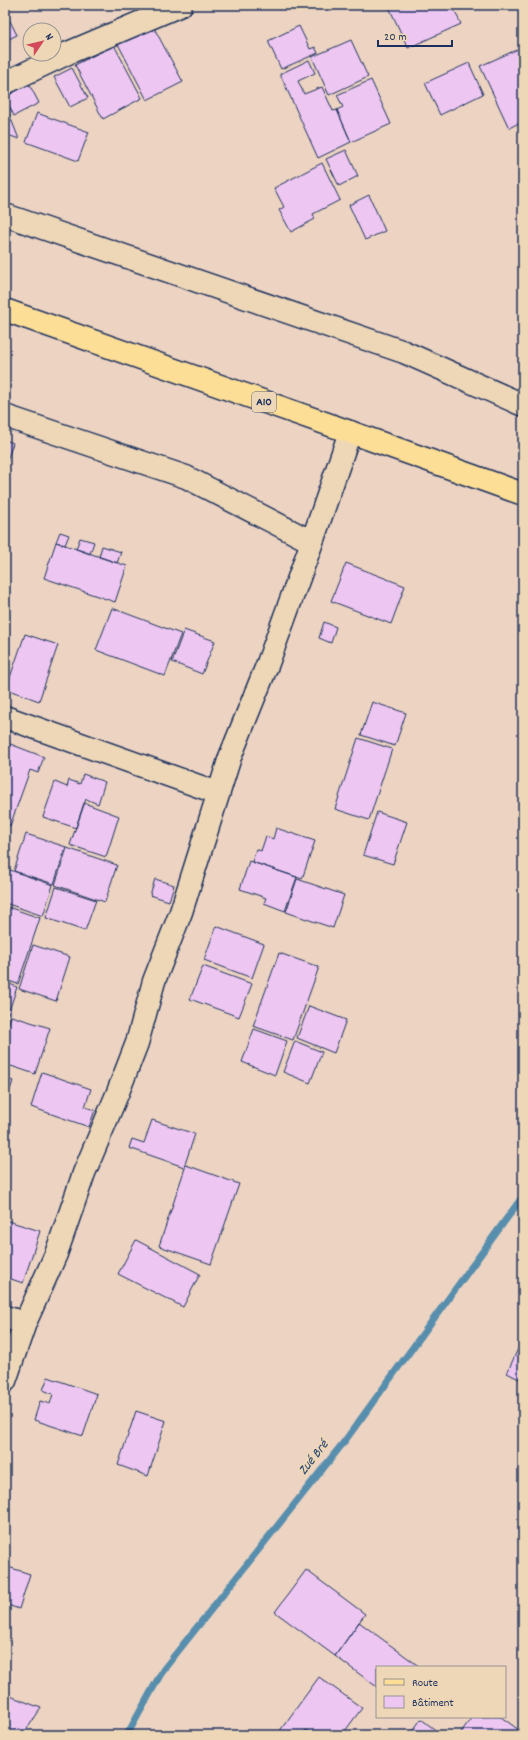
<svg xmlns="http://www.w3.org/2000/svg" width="528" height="1740" viewBox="0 0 528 1740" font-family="Dekko,sans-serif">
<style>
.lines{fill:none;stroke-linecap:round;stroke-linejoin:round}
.stream{stroke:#598ead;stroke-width:7}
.building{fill:#edc7f1;stroke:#1b2f5e}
.minor-casing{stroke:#1b2f5e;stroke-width:25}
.major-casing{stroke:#1b2f5e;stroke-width:25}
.minor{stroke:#edd7b6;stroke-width:22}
.major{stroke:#fdde96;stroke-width:22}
.labels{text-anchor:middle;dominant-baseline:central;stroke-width:4;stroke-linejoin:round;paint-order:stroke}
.shield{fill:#edd7b6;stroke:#5a6178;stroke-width:1}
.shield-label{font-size:12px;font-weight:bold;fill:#1b2f5e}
.water-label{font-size:14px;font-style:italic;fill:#2a4772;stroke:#edd7b6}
</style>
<rect width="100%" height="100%" fill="#edd4c2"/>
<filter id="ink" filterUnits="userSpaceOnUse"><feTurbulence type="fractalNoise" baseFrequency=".025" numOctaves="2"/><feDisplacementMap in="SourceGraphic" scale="8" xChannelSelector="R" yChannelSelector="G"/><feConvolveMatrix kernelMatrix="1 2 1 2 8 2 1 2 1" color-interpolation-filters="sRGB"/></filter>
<g filter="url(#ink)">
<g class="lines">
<path class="stream" d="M127,1735l36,-65 181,-228 179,-246"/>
</g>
<path class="building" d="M388,5h64l9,19 -53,24z
M5,11l12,24 -12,6z
M153,26l30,56 -36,18 -29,-56z
M299,26l11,23 5,-2 3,6 -37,16 -13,-28z
M351,40l17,37 -39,18 -17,-38z
M114,45l28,53 -39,21 -28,-54z
M523,47v74l-14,7 -29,-62z
M309,60l6,13 -17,8 6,13 18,-7 11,24 4,-1 14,32 -33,16 -38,-84z
M469,63l14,31 -43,21 -15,-32z
M72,68l16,30 -18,9 -16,-30z
M371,80l20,44 -40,18 -14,-32 6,-3 -6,-12z
M29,84l10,19 -25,13 -9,-19z
M5,104l14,35 -14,-5z
M37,113l52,19 -11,29 -52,-19z
M346,150l12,26 -19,10 -13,-27z
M322,163l18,37 -27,14 2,5 -24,13 -12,-22 5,-3 -10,-19z
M369,195l16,36 -20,9 -16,-35z
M5,440l8,3 -8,24z
M60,532l9,3 -4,10 -9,-3z
M80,538l14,4 -4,12 -14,-5z
M56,542l71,24 -12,36 -71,-24z
M102,546l19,6 -4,11 -18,-6z
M346,563l59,23 -14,38 -60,-23z
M112,608l69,26 -16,42 -69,-26z
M324,622l12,5 -5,16 -12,-5z
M184,630l31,11 -13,33 -30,-12z
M25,634l33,11 -19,56 -33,-12z
M372,702l34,11 -11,33 -34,-11z
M358,738l34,11 -23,71 -34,-11z
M5,742l39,15 -6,16 -8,-3 -20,56 -5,-2z
M83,774l22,8 -7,22 -12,-5 -10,29 -33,-11 12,-35 12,5 2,-7 11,4z
M84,803l35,13 -13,41 -36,-12z
M377,812l30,10 -14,42 -30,-9z
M276,828l39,13 -13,38 -50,-17 4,-13 5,2 5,-15 7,3z
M26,834l40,13 -12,37 -40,-13z
M67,848l50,17 -12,37 -50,-17z
M249,861l48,16 -12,34 -21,-8 2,-5 -26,-9z
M10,870l43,15 -10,31 -38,-13v-18z
M155,879l19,6 -5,16 -19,-6z
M297,879l47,16 -11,33 -47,-16z
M56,887l40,13 -11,31 -39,-13z
M5,906l35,12 -22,66 -13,-4z
M216,926l48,18 -12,34 -48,-18z
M33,945l37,12 -14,44 -37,-12z
M279,953l40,14 -26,73 -40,-14z
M203,966l49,18 -13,33 -49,-18z
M5,982l12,5 -12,36z
M309,1006l37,14 -12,33 -37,-15z
M11,1016l39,12 -15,46 -30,-10v-29z
M254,1029l33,12 -12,34 -33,-13z
M295,1041l27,11 -12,31 -27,-11z
M42,1072l49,17 -6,18 10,3 -6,17 -58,-20z
M5,1078l8,3 -8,24z
M152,1120l43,14 -11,33 -55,-19 3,-9 12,4z
M186,1165l53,19 -28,80 -52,-18z
M5,1220l35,11 -17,52 -18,-6z
M136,1240l64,34 -17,33 -65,-33z
M523,1338v43l-16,-8z
M48,1377l49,17 -14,42 -49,-16 6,-19 10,3 3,-10 -10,-4z
M136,1411l30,10 -18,55 -30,-11z
M5,1566l25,8 -11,35 -14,-5z
M306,1570l59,44 -30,42 -60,-44z
M359,1622l61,45h-43v20l-42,-31z
M319,1677l43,31 -20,27h-29l-7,-5 -4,5h-19l-4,-3z
M5,1694l36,14 -18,27h-18z
M472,1717h29l22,16v2h-64z
M421,1719l21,16h-32z
M306,1730l7,5h-11z"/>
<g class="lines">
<defs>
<path id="minor" d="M5,83l63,-30 113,-48
M5,215l399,137 119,53
M5,416l181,61 126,65
M5,717l213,76
M5,1317l20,6 -20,58
M25,1323l31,-69 28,-81 34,-81 19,-49 17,-62 27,-69 49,-155 38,-94 44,-121 38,-110"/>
<path id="major" d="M5,310l345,122 173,62"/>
</defs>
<use href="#minor" class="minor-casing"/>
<use href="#major" class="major-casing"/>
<use href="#minor" class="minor"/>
<use href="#major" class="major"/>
</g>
</g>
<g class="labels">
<rect class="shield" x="252" y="392" width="24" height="20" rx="3"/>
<g class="shield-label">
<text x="264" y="402">A10</text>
</g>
<g class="water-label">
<text transform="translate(314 1458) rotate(-52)">Zué Bré</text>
</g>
</g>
<rect width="528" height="1740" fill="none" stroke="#edd7b6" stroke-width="20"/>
<rect x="10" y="10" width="508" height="1720" fill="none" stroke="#1b2f5e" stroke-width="1.5" filter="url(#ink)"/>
<rect x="376" y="1666" width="130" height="52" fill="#edd7b6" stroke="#999493"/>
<rect x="384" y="1679" width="20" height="6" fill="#fdde96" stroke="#999493"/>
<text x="412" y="1686" font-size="12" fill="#1b2f5e">Route</text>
<rect x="384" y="1696" width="20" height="12" fill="#edc7f1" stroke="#999493"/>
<text x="412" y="1706" font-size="12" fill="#1b2f5e">Bâtiment</text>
<g transform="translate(42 42) rotate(55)"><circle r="19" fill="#edd7b6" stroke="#999493"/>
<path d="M0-3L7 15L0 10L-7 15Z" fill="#d1495b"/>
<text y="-6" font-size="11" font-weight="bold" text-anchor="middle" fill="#1b2f5e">N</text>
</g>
<path d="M378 40v6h74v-6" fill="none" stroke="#1b2f5e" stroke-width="2"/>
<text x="384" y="40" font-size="12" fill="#1b2f5e" stroke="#edd7b6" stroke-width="3" paint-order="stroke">20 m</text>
</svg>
